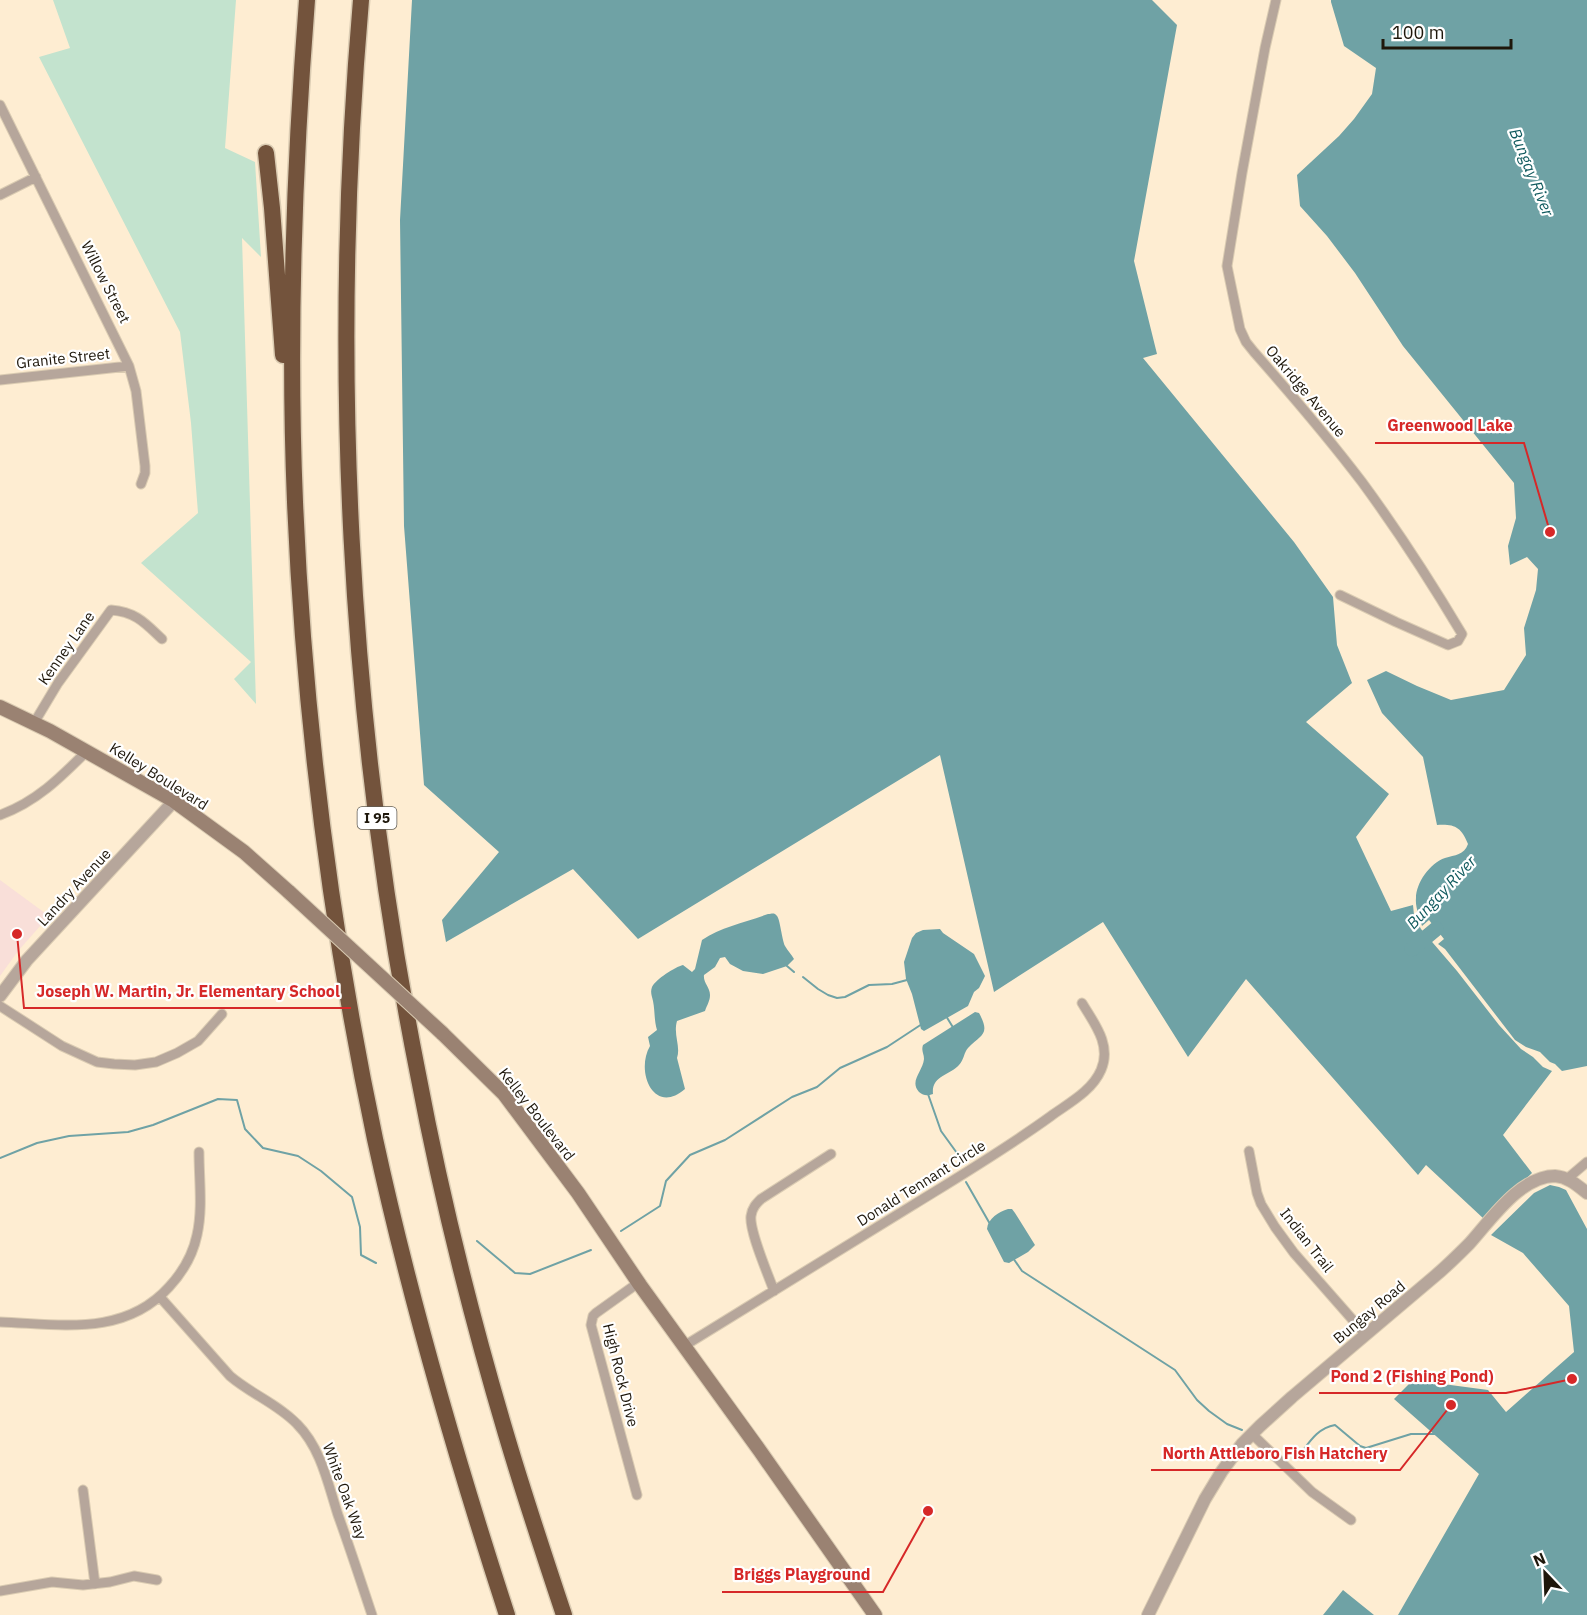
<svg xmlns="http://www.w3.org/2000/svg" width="1587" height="1615" viewBox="0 0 1587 1615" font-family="'IBM Plex Sans',sans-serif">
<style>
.education{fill:#f9dfd9}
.green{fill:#c3e3ce}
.water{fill:#6fa2a5}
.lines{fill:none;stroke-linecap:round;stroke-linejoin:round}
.stream{stroke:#6fa2a5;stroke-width:2}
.river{stroke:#6fa2a5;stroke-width:15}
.minor-casing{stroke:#dacbb2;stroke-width:11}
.tertiary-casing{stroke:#dacbb2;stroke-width:14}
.secondary-casing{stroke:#dacbb2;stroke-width:16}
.motorway-casing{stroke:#dacbb2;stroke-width:19}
.minor{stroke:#b6a69b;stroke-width:9}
.tertiary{stroke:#b6a69b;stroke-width:12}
.secondary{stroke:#9a8272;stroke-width:14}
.motorway{stroke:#73533c;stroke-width:16}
.secondary-bridge-casing{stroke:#dacbb2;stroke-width:16;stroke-linecap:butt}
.secondary-bridge{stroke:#9a8272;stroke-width:14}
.labels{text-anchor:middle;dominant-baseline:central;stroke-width:4.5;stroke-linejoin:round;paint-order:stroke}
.shield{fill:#fff;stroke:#625d54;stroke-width:1.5}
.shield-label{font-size:14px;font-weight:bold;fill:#1e170b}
.street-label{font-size:15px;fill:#1e170b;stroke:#fff}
.water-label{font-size:16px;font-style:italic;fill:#105a5e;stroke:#fff}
.leader{fill:none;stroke:#d62828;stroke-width:2}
.callout-dot{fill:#d62828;stroke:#fff;stroke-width:2}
.callout-label{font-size:16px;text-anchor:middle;font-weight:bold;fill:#d62828;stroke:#fff;stroke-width:4.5;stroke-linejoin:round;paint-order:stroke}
</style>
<rect width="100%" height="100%" fill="#feedd2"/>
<path class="education" d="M0,880l49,36 -31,35 -18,25z"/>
<path class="green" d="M53,0h183l-11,148 30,14 6,95 -19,-19 14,466 -22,-25 17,-17 -110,-99 57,-50 -7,-90 -11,-91 -141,-275 31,-9z"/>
<path class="water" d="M412,0h740l25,25 -43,236 23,93 -14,4 151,184 39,55 4,48 15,38 -46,39 83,72 -33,43 35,74 22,-6 1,10 7,14 36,42 42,54 22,24 12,8 10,10 9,4 -49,64 29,38 -48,46 -58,-54 -8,10 -172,-196 -58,78 -85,-135 -109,70 -54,-237 -302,184 -65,-70 -127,73 -4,-22 57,-68 -75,-67 -20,-259 -4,-306z
M1331,0h256v1066l-25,5 -7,-7 -5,-2 -10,-10 -14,-5 -11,-7 -70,-91 -7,-5 6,-5 -15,-19 -7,6c-2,-9 -7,-18 -6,-28 0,-15 14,-35 29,-40 10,-3 19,-3 23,-14 -7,-17 -13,-20 -31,-19l-14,-68 -41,-44 -15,-33 19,-9 31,15 34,14 53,-10 22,-35 -2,-27 12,-38 2,-21 -11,-12 -17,8 -2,-19 8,-28 -2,-35 -111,-137 -48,-73 -28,-37 -27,-30 -3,-31 42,-39 15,-17 18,-25 4,-26 -32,-22 -13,-44z
M768,914c4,0 6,-2 9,2 3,3 5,24 8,30 3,5 6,8 9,13l-7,7 -24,8 -20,-3 -13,-7 -5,-7 -5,1 -5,9 -11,8c-1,8 6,12 6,20 0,6 -3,10 -5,16l-28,10c-4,14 4,25 0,37l8,31c-31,27 -50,-17 -35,-43l-2,-9 9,-7c-3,-10 -2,-19 -4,-29 -1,-5 -3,-8 -1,-14 4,-8 23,-20 31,-22l9,7 3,-3 7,-29c19,-13 44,-18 66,-26z
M940,929l3,4 31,21 11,22 -6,12 -5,4 -6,14 -44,25 -3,-2 -9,-35 -6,-15 -2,-17 8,-24 4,-5 7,-3z
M975,1012l4,1c12,22 2,21 -11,35 -4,4 -4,12 -9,17 -9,10 -28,11 -26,29 -6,2 -9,2 -14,-2 -10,-11 4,-21 5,-33 0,-6 -3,-8 -1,-14z
M1550,1185l9,2 7,3 21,39v386h-189l81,-141 -85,-75 19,-19 75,10 18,22 68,-60 -5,-46 -46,-53 -32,-18 43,-42z
M1008,1209h4l3,4 20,32 -7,7 -19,11 -5,-1 -17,-33c1,-11 12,-17 21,-20z
M1343,1590l31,25h-51z"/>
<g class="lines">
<path class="stream" d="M787,966l7,6
M803,977l15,12 10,6 9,3 8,-1 24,-12 23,-1 15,-4
M946,1016l8,13
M928,1094l13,37 21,29
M0,1158l37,-15 32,-7 59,-4 25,-7 65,-26 19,1 8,29 18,19 35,8 23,15 31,26 8,30 1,28 15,8
M966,1182l24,42
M621,1231l39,-25 6,-25 24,-26 35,-15 67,-43 25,-10 23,-19 47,-21 35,-23
M477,1241l38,32 15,1 61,-24
M1013,1258l9,13 153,99 22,30 12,11 18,13 15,6
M1298,1457c11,-14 19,-29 37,-32l25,21 6,2 45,-14h26"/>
<path class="river" d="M1412,949l24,-20"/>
<defs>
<path id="minor" d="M1276,0l-11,48 -23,125 -15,93 13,63 6,13 8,10c37,42 74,85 108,130 36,49 69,100 100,152l-4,7 -10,4 -52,-23 -56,-27
M0,105l129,261 7,25 9,75v7l-4,11
M0,195l36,-18
M0,380l129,-14
M34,723l24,-40 53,-73c25,2 34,13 51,29
M0,815c36,-13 60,-37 87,-64
M0,1006l62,40 35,16 17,2 21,1 21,-3 21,-9 21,-12 24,-27
M1249,1151l8,42 4,11 14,23 19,26 72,82
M1567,1179l20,-17
M774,1291c-6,-17 -25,-60 -23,-75 1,-8 5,-12 10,-17l70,-45
M160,1297l70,79c21,18 48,28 67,48 24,24 31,60 41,91 12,33 23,67 34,100
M0,1322c60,2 124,15 169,-35 13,-14 24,-33 28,-52 6,-27 2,-55 2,-83
M684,1346c77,-47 153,-94 229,-141 47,-29 94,-57 138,-89 18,-13 41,-25 50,-46 11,-25 -7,-47 -19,-67
M1252,1434l60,58 39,28
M83,1490l12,94
M637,1495l-46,-170 2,-9 3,-3 42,-30
M0,1591l52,-9 31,3 27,-3 24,-6 23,4"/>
<path id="tertiary" d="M0,996l27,-36 147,-159
M1148,1615l57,-116 17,-28 20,-27 18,-18 32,-29 143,-121c12,-10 23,-21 34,-32 21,-23 51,-68 86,-68 13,1 22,9 32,17"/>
<path id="secondary" d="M0,707l50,24 124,70 70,51 45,40
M442,1033l62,61 74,99 62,92 120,166 115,164"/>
<path id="motorway" d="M307,0c-13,167 -19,335 -12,502 9,214 36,428 80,637 35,161 81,319 132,476
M361,0c-31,358 -13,722 57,1074 23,122 53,242 88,360 18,61 38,121 58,181
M266,153l6,55 11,147"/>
</defs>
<use href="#minor" class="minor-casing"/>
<use href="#tertiary" class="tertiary-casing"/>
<use href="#secondary" class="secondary-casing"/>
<use href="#motorway" class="motorway-casing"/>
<use href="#minor" class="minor"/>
<use href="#tertiary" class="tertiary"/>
<use href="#secondary" class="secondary"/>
<use href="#motorway" class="motorway"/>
<defs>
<path id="secondary-bridge" d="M289,892l153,141"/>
</defs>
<use href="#secondary-bridge" class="secondary-bridge-casing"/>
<use href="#secondary-bridge" class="secondary-bridge"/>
</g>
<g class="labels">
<rect class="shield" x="357.5" y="807" width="39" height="22" rx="4.5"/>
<g class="shield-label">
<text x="377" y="818">I 95</text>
</g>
<g class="street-label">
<text transform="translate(106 282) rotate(63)">Willow Street</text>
<text transform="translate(63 358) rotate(-6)">Granite Street</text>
<text transform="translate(1306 391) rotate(50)">Oakridge Avenue</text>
<text transform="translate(66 648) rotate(-55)">Kenney Lane</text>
<text transform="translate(159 776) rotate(32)">Kelley Boulevard</text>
<text transform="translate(74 887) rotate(-47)">Landry Avenue</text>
<text transform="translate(537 1114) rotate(52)">Kelley Boulevard</text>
<text transform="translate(921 1183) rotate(-32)">Donald Tennant Circle</text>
<text transform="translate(1307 1240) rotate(52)">Indian Trail</text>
<text transform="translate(1369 1312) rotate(-40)">Bungay Road</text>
<text transform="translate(621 1375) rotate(76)">High Rock Drive</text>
<text transform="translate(345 1491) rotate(70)">White Oak Way</text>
</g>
<g class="water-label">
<text transform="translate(1532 172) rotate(68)">Bungay River</text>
<text transform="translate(1441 892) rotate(-47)">Bungay River</text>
</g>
</g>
<path class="leader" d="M1550 532L1524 443H1375M17 934L24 1008H351M1572 1379L1506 1393H1319M1451 1405L1400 1470H1151M928 1511L883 1592H722"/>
<g class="callout-dot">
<circle cx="1550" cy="532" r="6"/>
<circle cx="17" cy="934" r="6"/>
<circle cx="1572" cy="1379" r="6"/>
<circle cx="1451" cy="1405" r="6"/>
<circle cx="928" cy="1511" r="6"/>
</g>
<g class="callout-label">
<text x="1450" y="431">Greenwood Lake</text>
<text x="188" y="997">Joseph W. Martin, Jr. Elementary School</text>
<text x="1412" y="1382">Pond 2 (Fishing Pond)</text>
<text x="1275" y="1459">North Attleboro Fish Hatchery</text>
<text x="802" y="1580">Briggs Playground</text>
</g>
<g transform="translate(1545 1573) rotate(337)" stroke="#ffffff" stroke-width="4.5" paint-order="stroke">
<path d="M0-4.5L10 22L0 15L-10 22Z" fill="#1e170b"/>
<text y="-9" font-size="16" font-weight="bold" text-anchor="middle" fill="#1e170b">N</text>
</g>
<path d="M1383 39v9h128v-9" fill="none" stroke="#1e170b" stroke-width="3"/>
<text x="1392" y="39" font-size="18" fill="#1e170b" stroke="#ffffff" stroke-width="4.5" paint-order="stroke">100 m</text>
</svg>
